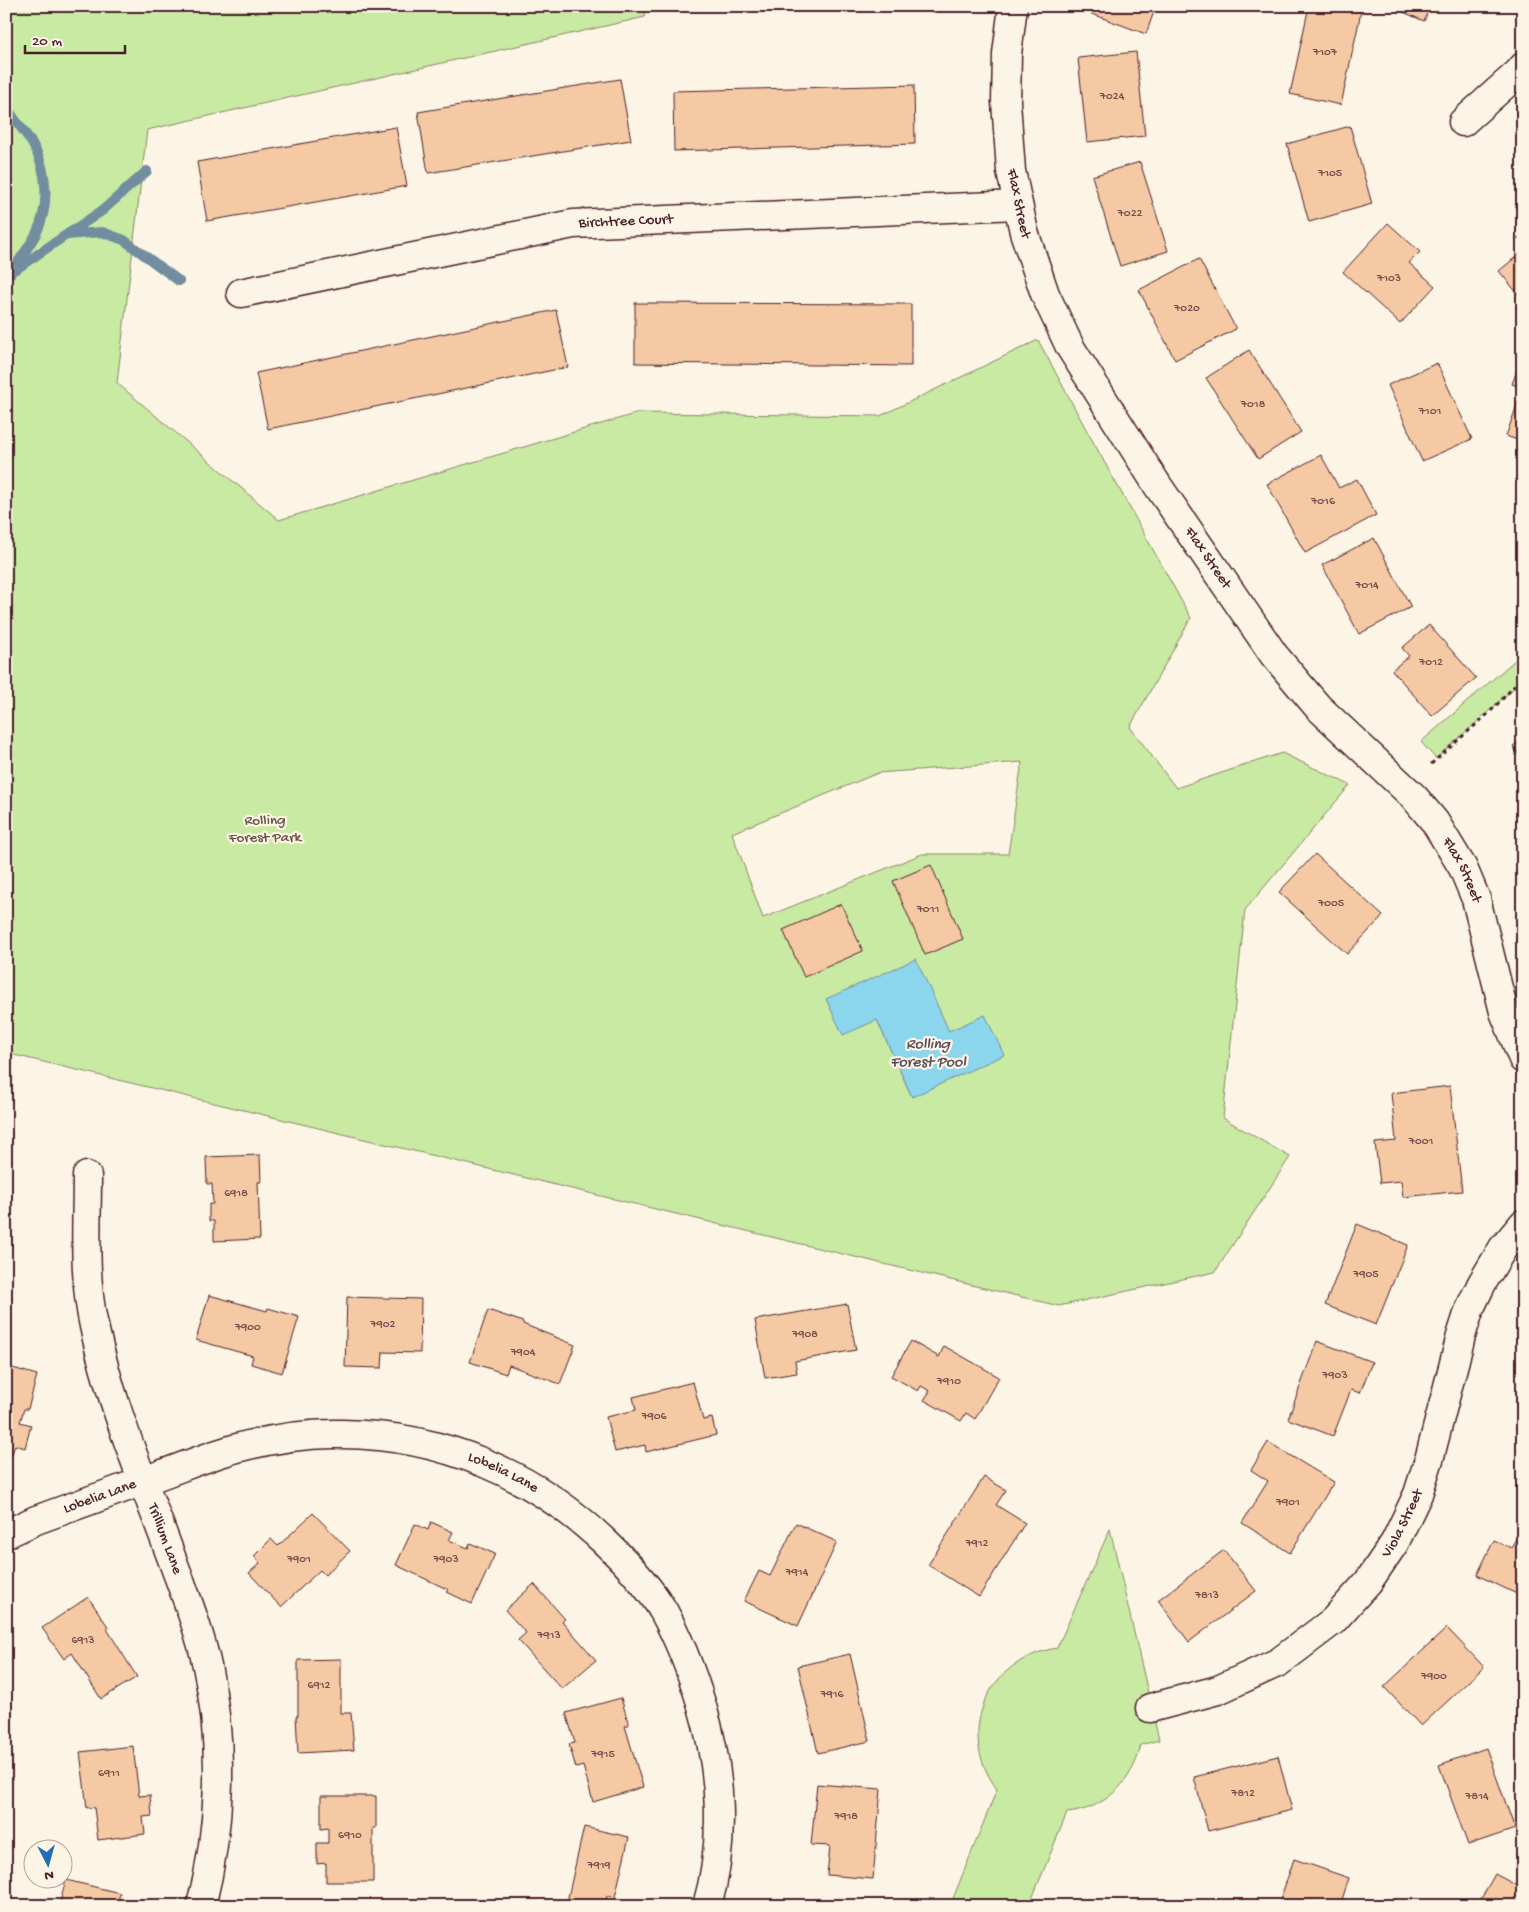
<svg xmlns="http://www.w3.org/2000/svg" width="1529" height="1912" viewBox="0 0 1529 1912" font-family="'Gochi Hand',sans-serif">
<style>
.green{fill:#c8eaa3;stroke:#898467;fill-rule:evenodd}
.water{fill:#8cd6ed;stroke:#728d9f}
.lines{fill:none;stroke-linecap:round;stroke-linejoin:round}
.stream{stroke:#728d9f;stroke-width:10}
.building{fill:#f5c9a4;stroke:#4a1f2b}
.minor-casing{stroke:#4a1f2b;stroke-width:31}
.path{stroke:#4a1f2b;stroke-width:3;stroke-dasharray:4 4;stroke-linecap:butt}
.minor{stroke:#fcf5e5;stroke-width:28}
.labels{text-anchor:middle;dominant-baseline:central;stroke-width:4.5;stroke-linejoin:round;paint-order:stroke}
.number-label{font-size:12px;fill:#754a49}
.street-label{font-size:15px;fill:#4a1f2b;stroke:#fcf5e5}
.park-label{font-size:15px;fill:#6a5249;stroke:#fcf5e5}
.water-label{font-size:16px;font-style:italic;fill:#5a4d5c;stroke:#fcf5e5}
</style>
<rect width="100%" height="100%" fill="#fcf5e5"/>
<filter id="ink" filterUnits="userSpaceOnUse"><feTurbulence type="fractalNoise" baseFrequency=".02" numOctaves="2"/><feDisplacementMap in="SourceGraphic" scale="10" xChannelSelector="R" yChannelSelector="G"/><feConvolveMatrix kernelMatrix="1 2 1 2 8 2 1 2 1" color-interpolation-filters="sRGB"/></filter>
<g filter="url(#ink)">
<path class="green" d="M6,6h640l-1,11 -498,113 -30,253 162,137 359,-107 242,3 158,-76 48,89 105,189 -61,109 46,61 106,-35 68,32 -105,125 -22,208 67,39 -75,115 -156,34 -1053,-253zM1022,762l-14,92h-86l-159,64 -31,-85 146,-60zM877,1020l72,11 -37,66z
M1523,653v27l-87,79 -15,-17z
M1110,1529l49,211 -18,5c-8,37 -36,64 -74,68l-38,93h-79l47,-117c-43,-58 -9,-130 60,-141z"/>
<path class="water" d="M916,959l33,72 36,-16 19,40 -92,42 -35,-77 -34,15 -17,-36z"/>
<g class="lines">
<path class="stream" d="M6,106c8,14 19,25 27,39 15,26 17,61 3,89 -7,13 -17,26 -25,39
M67,235l35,-3 22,8 55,41
M16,269l87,-59 44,-39"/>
</g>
<path class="building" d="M1092,6h64l-10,28 -57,-21z
M1309,6h24l28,6 -20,93 -51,-11z
M1389,6h41l-6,15z
M1136,52l9,84 -58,6 -9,-84z
M620,79l11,61 -203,33 -10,-61z
M914,85l1,59 -241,7 -1,-60z
M1350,126l22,78 -63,18 -22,-78z
M396,127l11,59 -200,35 -10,-59z
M1140,162l28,89 -48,15 -28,-90z
M1388,223l32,29 -11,11 26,23 -35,38 -57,-52z
M1523,234v11l-6,-7z
M1523,251v49l-24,-29z
M1199,259l37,70 -61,31 -36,-70z
M635,303l276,1v62l-276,-3z
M556,310l12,57 -300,62 -12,-56z
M1249,350l52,82 -43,27 -52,-81z
M1523,355v33l-11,-4z
M1437,363l35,76 -50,22 -34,-76z
M1523,388v54l-17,-6z
M1321,455l18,33 18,-9 19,36 -71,38 -38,-69z
M1374,538l37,69 -52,27 -37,-69z
M1429,625l47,53 -44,38 -40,-46 17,-14 -7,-8z
M1523,739v22l-10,-15z
M1315,854l68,62 -36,38 -68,-62z
M931,865l32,74 -38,16 -32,-74z
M841,904l22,47 -59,26 -21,-47z
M1450,1086l12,105 -59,6 -2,-16 -21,2 -5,-40 21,-2 -5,-48z
M260,1155l1,27h-3l2,57 -46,2v-20h-5v-17h4l-1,-20h-5l-1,-27z
M1357,1224l51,21 -32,80 -51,-20z
M209,1295l58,16 1,-3 31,9 -17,56 -31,-9 2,-8 -57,-16z
M347,1297l74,2 -1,54 -37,-1 -1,16 -37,-1z
M847,1304l9,46 -61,11 2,12 -32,5 -10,-58z
M488,1310l35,12v2l52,21 -15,39 -51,-19 -3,9 -36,-12z
M911,1341l28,16 5,-11 55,31 -24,42 -9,-6 -5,8 -37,-21 6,-9 -9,-5 -3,5 -27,-15z
M1317,1341l55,21 -12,31 -9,-3 -18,46 -45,-17z
M6,1366l31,9 -9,34h-4l-4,13 11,3 -6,23 -10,-3 -6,18 -3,-1z
M693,1382l10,38 9,-2 4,17 -70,17 -1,-7 -30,7 -9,-35 30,-7 -3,-13z
M1268,1442l66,40 -44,71 -48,-30 26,-42 -17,-11z
M984,1477l22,13 -10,15 29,18 -46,74 -51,-32z
M313,1513l37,38 -25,24 -5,-5 -39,37 -32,-34 11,-10 -6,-7 17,-17 7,7z
M431,1522l22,10 -4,8 19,8 2,-5 25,11 -23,50 -25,-12 2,-2 -53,-25 19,-41 13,6z
M796,1523l41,19 -39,84 -54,-25 15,-30 11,5z
M1523,1525v72l-46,-22 17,-35 17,8z
M1224,1550l32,41 -67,51 -31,-42z
M534,1584l31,35 -3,2 34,39 -34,29 -44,-49 8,-7 -21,-23z
M88,1597l21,31 -2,1 30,48 -36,22 -29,-46 -8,6 -22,-31z
M1447,1628l37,39 -63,59 -37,-39z
M850,1654l20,87 -52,12 -20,-87z
M341,1659v54h10l3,37 -56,3 -2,-37h2v-56z
M621,1698l8,27 -4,1 18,61 -50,15 -10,-36 -7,2 -7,-24 6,-1 -9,-30z
M133,1746l6,50 11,-1 2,21 -9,1 2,17 -47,6 -4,-33 -7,1 -7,-56z
M1486,1748l29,81 -47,16 -29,-80z
M1278,1756l14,54 -84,21 -14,-54z
M817,1784l64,5 -8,90 -46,-4 3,-29 -19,-1z
M321,1796h55v32h-3v54h-47v-19l-9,1v-21h11v-15l-7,1z
M584,1827l45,10 -14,60 -8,-1 -2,10h-39z
M1294,1859l55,19 -9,28h-62z
M1495,1874l28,15v17h-46z
M66,1880l54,13 -3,13h-58z"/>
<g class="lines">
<defs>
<g id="minor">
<path id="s1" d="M1013,6l-6,48 -1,48 5,69 13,61 21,62 25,53 88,139 116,169 44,52 96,90 21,25 28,46 13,31 28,113 19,47"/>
<path d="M1463,122l56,-50 4,-5"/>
<path id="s2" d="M241,293l332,-69 445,-19"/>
<path id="s3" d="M87,1176c0,49 -4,101 7,150 17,80 50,156 78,233 13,35 27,70 35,107 17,78 14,163 -6,240"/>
<path id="s4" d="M6,1534l30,-14c42,-15 83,-30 124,-45 25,-9 51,-20 77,-27 33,-9 70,-15 105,-14 100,1 192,40 264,109 22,21 43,43 58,69 17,31 28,61 38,94 19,64 24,135 5,200"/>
<path id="s5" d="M1150,1708l68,-18 61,-28 54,-41 35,-39 27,-40 23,-48 12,-38 31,-120 9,-28 12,-25 21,-35 20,-24"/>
</g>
</defs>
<use href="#minor" class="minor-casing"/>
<path class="path" d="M1431,764l58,-51 34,-36"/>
<use href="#minor" class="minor"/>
</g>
</g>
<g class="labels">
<g class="number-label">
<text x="1325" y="53">7107</text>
<text x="1112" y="97">7024</text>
<text x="1330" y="174">7105</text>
<text x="1130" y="214">7022</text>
<text x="1389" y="279">7103</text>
<text x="1187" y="309">7020</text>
<text x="1253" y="405">7018</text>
<text x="1430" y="412">7101</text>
<text x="1323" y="502">7016</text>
<text x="1367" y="586">7014</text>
<text x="1431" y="663">7012</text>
<text x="1331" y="904">7005</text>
<text x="928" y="910">7011</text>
<text x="1421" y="1142">7001</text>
<text x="236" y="1194">6918</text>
<text x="1366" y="1275">7905</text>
<text x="383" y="1325">7902</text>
<text x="248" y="1328">7900</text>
<text x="805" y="1335">7908</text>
<text x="523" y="1353">7904</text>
<text x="1335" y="1376">7903</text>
<text x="949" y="1382">7910</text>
<text x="654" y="1417">7906</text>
<text x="1288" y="1503">7901</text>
<text x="977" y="1544">7912</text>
<text x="299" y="1560">7901</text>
<text x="446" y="1560">7903</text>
<text x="797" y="1573">7914</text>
<text x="1207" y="1596">7813</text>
<text x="549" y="1636">7913</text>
<text x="83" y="1641">6913</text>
<text x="1434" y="1677">7900</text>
<text x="319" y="1686">6912</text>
<text x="832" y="1695">7916</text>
<text x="603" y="1755">7915</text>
<text x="109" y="1774">6911</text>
<text x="1243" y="1794">7812</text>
<text x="1477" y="1797">7814</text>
<text x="846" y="1817">7918</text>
<text x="350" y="1836">6910</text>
<text x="599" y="1866">7919</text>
</g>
<g class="street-label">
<text stroke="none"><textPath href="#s1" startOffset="199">Flax Street</textPath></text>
<text stroke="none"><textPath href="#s2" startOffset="392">Birchtree Court</textPath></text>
<text stroke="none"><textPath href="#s1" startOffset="604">Flax Street</textPath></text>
<text stroke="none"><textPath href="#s1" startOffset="1009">Flax Street</textPath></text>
<text stroke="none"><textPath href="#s4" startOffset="520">Lobelia Lane</textPath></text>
<text stroke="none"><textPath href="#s4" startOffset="101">Lobelia Lane</textPath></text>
<text stroke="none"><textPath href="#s5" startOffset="326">Viola Street</textPath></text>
<text stroke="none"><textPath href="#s3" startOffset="375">Trillium Lane</textPath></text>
</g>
<g class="park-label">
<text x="265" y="821">Rolling<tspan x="265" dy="17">Forest Park</tspan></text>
</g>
<g class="water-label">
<text x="928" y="1045">Rolling<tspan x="928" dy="18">Forest Pool</tspan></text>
</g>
</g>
<rect width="1529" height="1912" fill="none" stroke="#fcf5e5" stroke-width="25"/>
<rect x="12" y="12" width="1504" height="1887" fill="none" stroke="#4a1f2b" stroke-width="2" filter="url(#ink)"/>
<g transform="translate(48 1864) rotate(174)"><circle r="24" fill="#fcf5e5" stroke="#b59f9b"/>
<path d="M0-4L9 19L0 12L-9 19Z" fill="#1f6fb2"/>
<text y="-8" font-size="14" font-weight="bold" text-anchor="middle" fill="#4a1f2b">N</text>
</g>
<path d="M25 45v8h100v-8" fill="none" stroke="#4a1f2b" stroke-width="2.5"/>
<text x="32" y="45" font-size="15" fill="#4a1f2b" stroke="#fcf5e5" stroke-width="4" paint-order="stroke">20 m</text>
</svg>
